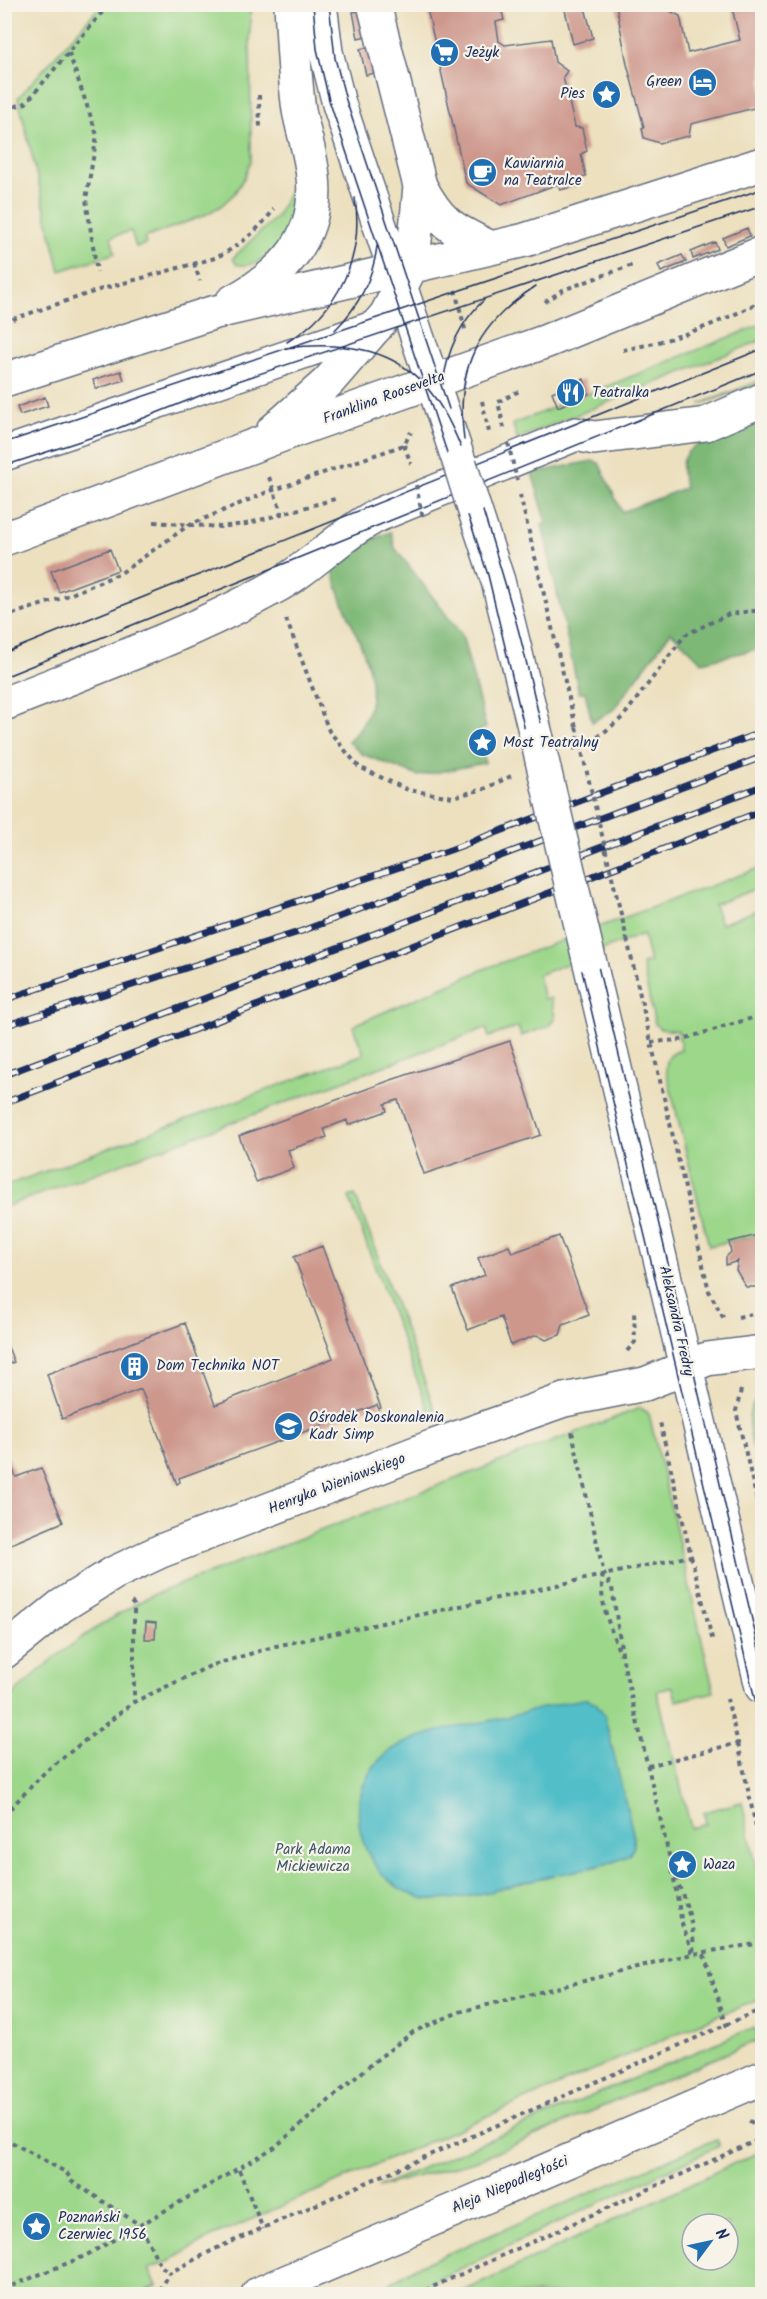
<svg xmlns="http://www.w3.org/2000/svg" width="767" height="2299" viewBox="0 0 767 2299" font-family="Kalam,sans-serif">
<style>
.green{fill:#9cd78a;stroke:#5c8374;stroke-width:1.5;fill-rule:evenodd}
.forest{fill:#7db876;stroke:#4c746a;stroke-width:1.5}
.water{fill:#51bec8;stroke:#367693;stroke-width:1.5}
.building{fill:#cd978c}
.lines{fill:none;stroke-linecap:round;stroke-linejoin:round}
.minor-casing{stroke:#646d80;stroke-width:36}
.path{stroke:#646d80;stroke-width:4;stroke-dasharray:4.5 4.5;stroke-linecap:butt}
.minor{stroke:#fff;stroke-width:33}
.tram{stroke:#1b2f5e;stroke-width:1.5}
.rail-casing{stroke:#1b2f5e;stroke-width:7}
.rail{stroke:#f7f3e8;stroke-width:4.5;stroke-dasharray:14;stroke-linecap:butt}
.minor-bridge-casing{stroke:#646d80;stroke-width:36;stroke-linecap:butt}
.path-bridge{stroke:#646d80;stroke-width:4;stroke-dasharray:4.5 4.5;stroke-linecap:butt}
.minor-bridge{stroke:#fff;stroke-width:33}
.labels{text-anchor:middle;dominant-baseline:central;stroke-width:4.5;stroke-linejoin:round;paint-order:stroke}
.poi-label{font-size:15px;fill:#1b2f5e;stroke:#f7f3e8;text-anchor:start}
.street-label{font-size:15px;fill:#1b2f5e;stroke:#f7f3e8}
.park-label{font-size:15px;fill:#3b5969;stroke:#f7f3e8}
</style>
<rect width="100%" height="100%" fill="#f7f3e8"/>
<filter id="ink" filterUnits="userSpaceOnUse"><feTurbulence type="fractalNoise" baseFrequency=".0167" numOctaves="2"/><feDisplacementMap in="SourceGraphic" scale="12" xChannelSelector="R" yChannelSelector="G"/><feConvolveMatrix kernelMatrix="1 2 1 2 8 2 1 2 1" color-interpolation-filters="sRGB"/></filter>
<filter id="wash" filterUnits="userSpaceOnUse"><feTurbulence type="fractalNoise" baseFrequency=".008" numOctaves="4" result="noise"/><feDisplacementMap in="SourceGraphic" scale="24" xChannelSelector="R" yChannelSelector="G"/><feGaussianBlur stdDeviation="1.35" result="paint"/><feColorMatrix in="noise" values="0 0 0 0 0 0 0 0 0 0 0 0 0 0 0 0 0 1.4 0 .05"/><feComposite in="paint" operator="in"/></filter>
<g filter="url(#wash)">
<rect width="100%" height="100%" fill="#ece0bf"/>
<path class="green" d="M101,5h149l1,155 -7,18 -10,16 -13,12 -16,9 -61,23 2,6 -10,3 -5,-16 -20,6 4,16 -55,18 -42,-173z
M298,174c0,14 2,34 -2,47 -8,19 -38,51 -60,43l-3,-6 44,-42z
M762,324v16l-245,99 -4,-15z
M762,380v4l-62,20z
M762,867v19l-48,19 7,19 41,-16v326l-53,12 -43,-176c0,-12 4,-17 15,-20l-3,-19 -18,-2 -5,-5 -13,-60 8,-2 -7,-28 -105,41 6,24 7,-1 4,20 -6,8 -28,10 -3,-9 -29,10 -3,-9 -481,179v-21l359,-132 -11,-27 6,-4 125,-54z
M355,1195l83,223 -6,2 -83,-223z
M762,1394v84c-6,-24 -26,-66 0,-84z
M640,1408l9,6 65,278 -38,9 -3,-14 -16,4 34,137 15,-4 -2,-12 38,-10 20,91v106l-43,16 -508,222 -41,24 -21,8 8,17 -18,8h-134l-1,-590c49,-50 86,-74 146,-108z
M754,2027l6,12 -282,121 -100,27z
M716,2139l3,7 -312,148h-25l-4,-3 38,-24z
M762,2151v143h-304l266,-126zM692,2224h36v36h-36z"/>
<path class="forest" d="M762,419v229l-60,14 -31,-30 -58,78 -21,12 -7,-30 -6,1 -37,-169 5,-1 -15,-50 60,-12 7,2 23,49 63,-24c-3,-12 -7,-26 3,-36 13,-15 55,-25 74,-33z
M391,532l4,16 67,87 24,93 -7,2 6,33 -67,13 -56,-22 -14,-13c58,-53 -9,-119 -15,-174 9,-18 40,-28 58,-35z"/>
<path class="water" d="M586,1699l10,4 8,11 30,123v10l-5,8c-17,11 -69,18 -92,24 -33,8 -87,28 -119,18 -63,-20 -83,-110 -25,-148 31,-19 74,-23 109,-31 28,-6 56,-16 84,-19z"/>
<g id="blocks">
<path class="building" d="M426,4h74l4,16 -8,2 3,19 6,4 46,-6 4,23 12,9 -4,6 12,50 7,1 5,23 -6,3 5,22 -7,2 1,7 -20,5 -2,-6 -57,21 -35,-22z
M584,4l9,34 -20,6 -9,-38z
M616,4h55l-1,7 10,5 8,37 52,-13 -9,-36h31v102l-71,18 -2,12 -30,7 -15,-5 -2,-10 2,-1 -17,-63z
M361,11l5,25 -8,2 -5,-26z
M368,47l6,26 -8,2 -6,-26z
M747,228l3,8 -24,10 -3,-8z
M715,242l3,7 -25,10 -2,-7z
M682,255l4,7 -25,10 -3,-7z
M121,371l3,9 -28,9 -3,-9z
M584,379l5,15 -31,13 -6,-15z
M45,397l3,9 -28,9 -3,-8z
M110,549l8,21 -59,22 -8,-21z
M510,1041l31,94 -117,39 -26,-74 -13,4 2,7 -39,14 -1,-5 -23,9 3,8 -39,13 6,18 -38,14 -17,-46 152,-56z
M762,1234v53h-16l-10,-17 2,-9 -12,4v-8l5,-5 -2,-10z
M559,1236l30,79 -26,10 -3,10 -14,5 -9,-5 -26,10 -10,-28 -33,13 -16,-42 33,-13 -7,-17 31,-12 3,7z
M322,1246l59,162 -2,1 -2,-4 -198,73 1,4 -3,2 -36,-95 -79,30 -15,-45 138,-51 30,82 118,-47 -39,-101z
M4,1337l10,25 -10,4z
M4,1446l12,31 25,-9 22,54 -59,25z
M146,1622l10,1 -1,16h-10z"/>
</g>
</g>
<g filter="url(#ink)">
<use href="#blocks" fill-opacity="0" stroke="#646d80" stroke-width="1.5"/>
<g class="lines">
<defs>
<path id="minor" d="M320,4l6,48 13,52 121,360
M420,186c21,39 32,43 71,62
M232,302c50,-27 88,-64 81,-125 -2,-23 -10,-45 -14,-67 -5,-35 -6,-71 -8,-106
M4,380l208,-67 313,-73 237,-76
M273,431l55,-49 58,-67 27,-52 7,-77 -46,-182
M4,454l372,-127
M471,499l27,82 39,158
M4,539l286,-107 257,-91 215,-88
M4,704c90,-36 184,-69 269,-116 38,-20 66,-53 105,-73l198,-81 18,4 112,-14 56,-24
M588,955l174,732
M4,1652l57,-46 53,-33 47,-22 273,-105 130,-46 81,-16 62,-25 55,-7
M258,2294l504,-216"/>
</defs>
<use href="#minor" class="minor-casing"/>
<path class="path" d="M69,53l28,82 -11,64 11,73
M259,95l1,34
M6,109l20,-6 83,-99
M194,263l6,18
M455,290l11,43
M545,302l18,-12 72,-26
M4,322l98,-33 113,-31c23,-11 44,-28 59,-49
M623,350c47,-9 98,-26 139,-50
M482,401l7,31
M504,428l-6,-26 23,-12
M404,445l7,19
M269,477l13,37
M520,495l56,232
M154,522l66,5 26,-3 89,-25
M4,617l58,-19 59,-25 68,-48 76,-32 139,-48 7,-13
M286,619l43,112 30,36 49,23 45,7 31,-8 27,-13
M573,749l25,-12 25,-20 62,-82 44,-21 33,-4
M627,939l82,352 16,30
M651,1042l29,-2 82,-25
M738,1317l24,-5
M627,1351l8,-9 -1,-32
M741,1390l-5,21 26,111
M572,1432l32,142 8,14 12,78 48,202 10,56 11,30c3,-31 -10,-57 -21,-86
M691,1556l22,86
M603,1575c-5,27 8,53 17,79
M131,1602l3,3v97
M738,1743l24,112
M648,1766l90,-23 -11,-44
M4,1815l42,-44 88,-69 76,-36 66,-20 415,-90 -31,-134
M704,1954l23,73
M749,2121l13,6
M4,2138l63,35 4,8 69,44 135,-78 100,-86 38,-29 46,-20 234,-58 69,-11
M239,2170l24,59
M4,2289l81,-33 55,-31 20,40 9,8
M151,2294l8,-4 10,-17 46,-24 547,-240
M417,2294l345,-156"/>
<use href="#minor" class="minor"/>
<path class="tram" d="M313,4l4,45 12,51 159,475 274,1154
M329,4l6,54 11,42 103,309
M335,330c23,-23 38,-51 42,-84
M287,342c52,-31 77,-85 68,-144
M285,348c124,-14 158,38 193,147 16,51 32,101 45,153l239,1014
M443,384c4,-33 16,-61 41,-84
M464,440c-9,-70 12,-115 72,-154
M4,443l758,-254
M4,466l107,-35 121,-48 530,-177
M4,653l758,-304
M4,677l758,-307"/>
<defs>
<path id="rail" d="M4,1000l446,-150 312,-118
M4,1026l298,-95 460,-174
M4,1075l758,-289
M4,1103l758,-292"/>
</defs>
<use href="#rail" class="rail-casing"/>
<use href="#rail" class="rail"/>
<defs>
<path id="minor-bridge" d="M460,464l11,35
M537,739l51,216"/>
</defs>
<use href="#minor-bridge" class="minor-bridge-casing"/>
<path class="path-bridge" d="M508,443l9,37
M416,485l7,34
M576,727l51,212"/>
<use href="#minor-bridge" class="minor-bridge"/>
</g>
</g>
<defs>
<symbol id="supermarket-disc" viewBox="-11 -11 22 22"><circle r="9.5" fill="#1f6fb2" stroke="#f7f3e8"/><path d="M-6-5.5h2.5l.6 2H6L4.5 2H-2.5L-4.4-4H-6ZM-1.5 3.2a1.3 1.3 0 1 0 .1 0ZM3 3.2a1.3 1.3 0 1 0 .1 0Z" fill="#fff"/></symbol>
<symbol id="hotel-disc" viewBox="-11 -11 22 22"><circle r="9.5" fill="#1f6fb2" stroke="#f7f3e8"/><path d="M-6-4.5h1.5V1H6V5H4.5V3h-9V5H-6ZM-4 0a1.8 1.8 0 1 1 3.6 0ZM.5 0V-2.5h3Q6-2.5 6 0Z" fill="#fff"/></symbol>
<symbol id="sight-disc" viewBox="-11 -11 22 22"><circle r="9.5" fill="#1f6fb2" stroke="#f7f3e8"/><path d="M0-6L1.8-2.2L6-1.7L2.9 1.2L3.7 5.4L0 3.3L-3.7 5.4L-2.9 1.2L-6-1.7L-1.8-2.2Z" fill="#fff"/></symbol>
<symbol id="cafe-disc" viewBox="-11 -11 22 22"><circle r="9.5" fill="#1f6fb2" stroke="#f7f3e8"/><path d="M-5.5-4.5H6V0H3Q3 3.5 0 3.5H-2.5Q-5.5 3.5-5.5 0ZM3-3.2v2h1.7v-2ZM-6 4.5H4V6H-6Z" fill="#fff"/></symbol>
<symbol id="restaurant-disc" viewBox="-11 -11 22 22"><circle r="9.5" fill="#1f6fb2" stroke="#f7f3e8"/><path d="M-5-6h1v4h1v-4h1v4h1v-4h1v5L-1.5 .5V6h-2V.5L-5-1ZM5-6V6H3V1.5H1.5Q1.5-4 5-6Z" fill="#fff"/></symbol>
<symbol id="building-disc" viewBox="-11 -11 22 22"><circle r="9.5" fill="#1f6fb2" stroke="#f7f3e8"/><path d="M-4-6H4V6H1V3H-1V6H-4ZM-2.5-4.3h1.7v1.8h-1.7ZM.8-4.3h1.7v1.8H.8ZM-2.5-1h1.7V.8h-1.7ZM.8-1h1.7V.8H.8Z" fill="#fff"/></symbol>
<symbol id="university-disc" viewBox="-11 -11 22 22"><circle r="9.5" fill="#1f6fb2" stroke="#f7f3e8"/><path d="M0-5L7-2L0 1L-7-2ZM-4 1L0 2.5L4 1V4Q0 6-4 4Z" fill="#fff"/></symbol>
</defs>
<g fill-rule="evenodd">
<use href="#supermarket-disc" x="428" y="36" width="33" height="33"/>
<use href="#hotel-disc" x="686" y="66" width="33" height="33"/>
<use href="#sight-disc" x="590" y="78" width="33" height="33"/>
<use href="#cafe-disc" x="466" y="156" width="33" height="33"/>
<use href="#restaurant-disc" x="554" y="376" width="33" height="33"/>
<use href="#sight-disc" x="466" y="726" width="33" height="33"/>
<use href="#building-disc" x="118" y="1350" width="33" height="33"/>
<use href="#university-disc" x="272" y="1410" width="33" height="33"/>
<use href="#sight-disc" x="666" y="1848" width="33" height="33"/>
<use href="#sight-disc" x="20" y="2210" width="33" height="33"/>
</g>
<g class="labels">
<g class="poi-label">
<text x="465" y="53">Jeżyk</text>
<text x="682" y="82" text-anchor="end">Green</text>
<text x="585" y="94" text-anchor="end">Pies</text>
<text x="504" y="164">Kawiarnia<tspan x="504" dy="17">na Teatralce</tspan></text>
<text x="592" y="393">Teatralka</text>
<text x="503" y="743">Most Teatralny</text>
<text x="156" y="1366">Dom Technika NOT</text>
<text x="309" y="1418">Ośrodek Doskonalenia<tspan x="309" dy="17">Kadr Simp</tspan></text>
<text x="703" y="1865">Waza</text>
<text x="58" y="2218">Poznański<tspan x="58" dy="17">Czerwiec 1956</tspan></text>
</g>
<g class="street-label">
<text transform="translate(384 398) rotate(-20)">Franklina Roosevelta</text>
<text transform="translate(676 1321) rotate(77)">Aleksandra Fredry</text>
<text transform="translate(337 1484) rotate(-21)">Henryka Wieniawskiego</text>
<text transform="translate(510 2185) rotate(-23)">Aleja Niepodległości</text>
</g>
<g class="park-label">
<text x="313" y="1850">Park Adama<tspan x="313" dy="17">Mickiewicza</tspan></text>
</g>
</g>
<rect width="767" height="2299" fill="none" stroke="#f7f3e8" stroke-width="24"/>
<g transform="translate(710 2242) rotate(57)"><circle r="28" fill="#f7f3e8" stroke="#9fa5b1" stroke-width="1.5"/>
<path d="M0-4.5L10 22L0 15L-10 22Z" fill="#1f6fb2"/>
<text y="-9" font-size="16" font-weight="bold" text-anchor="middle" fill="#1b2f5e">N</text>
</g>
</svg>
